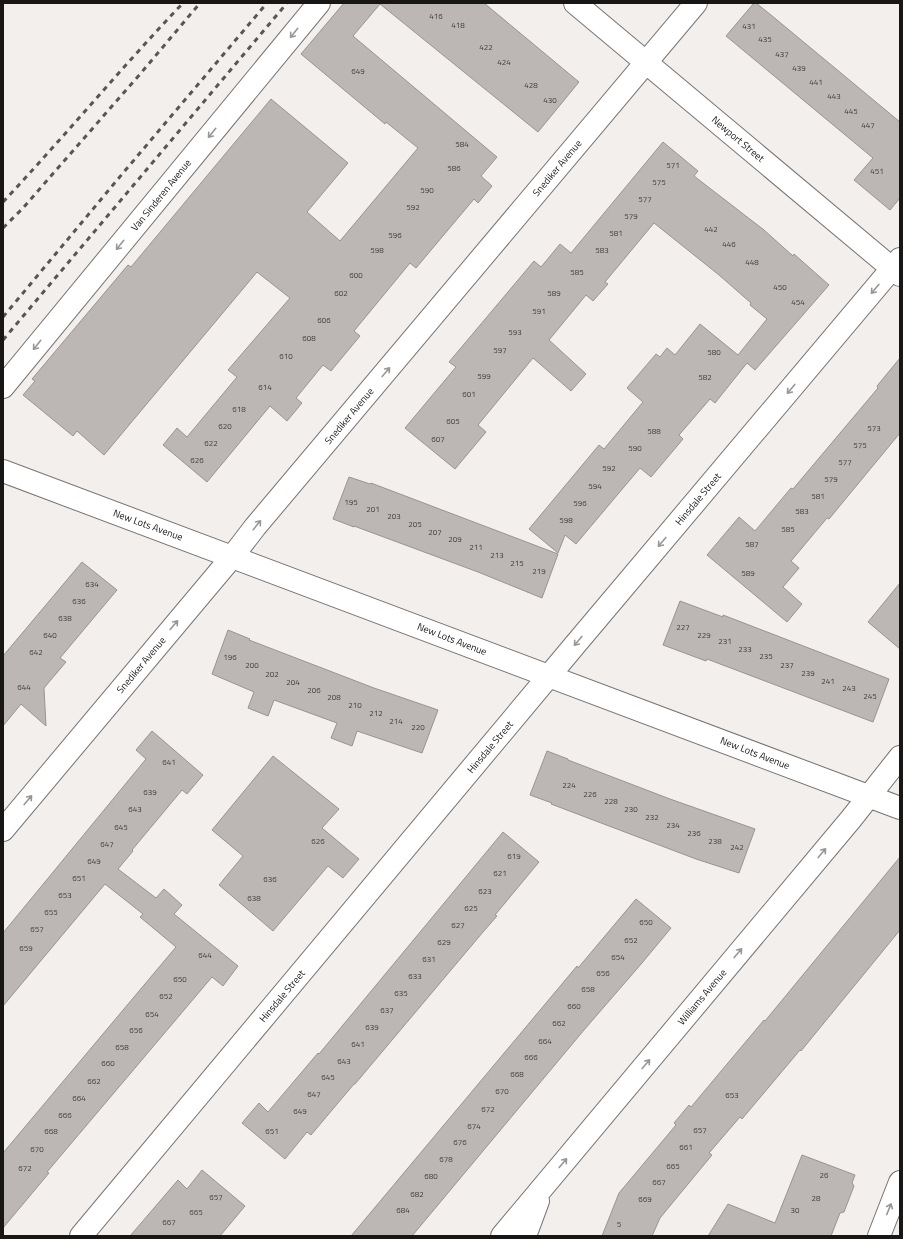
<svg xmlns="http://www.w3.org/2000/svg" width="903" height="1239" viewBox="0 0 903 1239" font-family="'Titillium Web',sans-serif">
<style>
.building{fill:#bcb7b5;stroke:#989492}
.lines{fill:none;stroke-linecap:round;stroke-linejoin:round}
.minor-casing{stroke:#787472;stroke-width:24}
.tertiary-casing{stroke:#787472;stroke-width:24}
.minor{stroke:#fff;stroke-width:22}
.tertiary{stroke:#fff;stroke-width:22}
.rail{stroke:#585554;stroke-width:3;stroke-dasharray:5 5;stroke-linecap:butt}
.oneway{stroke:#989796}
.labels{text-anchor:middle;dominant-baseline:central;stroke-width:3;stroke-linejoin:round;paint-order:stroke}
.number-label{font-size:8px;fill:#423f3e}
.street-label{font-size:10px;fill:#191716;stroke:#fff}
</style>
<rect width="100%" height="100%" fill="#f3efec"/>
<path class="building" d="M344,3h140l95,79 -41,50 -158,-128 -27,32 144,121 -16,19 11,10 -14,17 -4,-4 -58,69 -6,-5 -56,68 6,5 -29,35 -8,-6 -27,33 6,5 -15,18 -17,-15 -63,76 -44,-37 14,-17 10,9 50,-60 -9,-7 62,-72 -33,-26 -153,183 -27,-24 -4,5 -50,-41 12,-14 -3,-2 96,-114 3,2 140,-168 77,64 -41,49 33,29 78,-93 -32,-26 -1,2 -84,-70z
M754,3h2l15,12 129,107v76l-10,12 -36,-30 19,-22 -147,-122z
M663,142l35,29 -4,5 70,54 29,26 1,-2 35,31 -74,85 -8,-7 -32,40 -5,-4 -31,36 4,4 -32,38 -11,-9 -64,76 -11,-9 -7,18 -29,-24 70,-84 5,4 39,-47 -16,-14 29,-34 4,3 7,-9 8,7 25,-31 38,31 29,-36 -17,-14 1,-2 -32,-28 -65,-52 -49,59 3,2 -15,17 -7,-6 -37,45 37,34 -15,17 -38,-33 -55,67 8,7 -31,37 -50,-41 51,-61 -7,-5 85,-101 7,6 19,-23 11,9z
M900,358v75l-71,86 -2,-1 -36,43 8,7 -16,19 19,17 -15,18 -80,-67 32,-38 16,14 36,-43 2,1 85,-101 -1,-2z
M349,477l21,7 1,-1 187,71 -16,44 -64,-26 -124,-46v1l-21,-8z
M82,562l35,28 -57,68 6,4 -22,26 2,38 -25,-22 -18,22v-70z
M900,583v66l-32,-27z
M680,601l43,16v-2l166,64 -16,43 -166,-63 -1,2 -43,-16z
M228,630l22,9 -1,1 125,48 64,22 -16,43 -65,-22 -5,15 -21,-8 6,-15 -63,-23 -6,16 -20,-8 6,-16 -42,-18z
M152,731l51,44 -16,19 -5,-4 -50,60 1,1 -15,18 38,29 8,-9 18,16 -8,9 64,52 -15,20 -11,-9 -165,195 2,1 -46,55v-75l173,-206 -36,-30 3,-3 -38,-30 -102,122v-73l143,-174 -10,-9z
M547,751l21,8v1l102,39 85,30 -16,44 -43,-14 -145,-55 1,-1 -22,-8z
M273,756l66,53 -17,19 37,31 -16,19 -15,-12 -55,65 -54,-46 24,-29 -31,-26z
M503,832l36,30 -44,53 2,1 -14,16 -128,152h-1l-43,51 -4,-3 -22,27 -43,-36 17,-20 9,9 50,-59 1,1z
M900,857v73l-99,121 -1,-1 -58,69 -2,-2 -31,36 3,2 -52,63 -8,18h-50l17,-43 57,-68 -2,-2 15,-18 2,2 73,-87 1,1z
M636,899l35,29 -29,35 -58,67 -172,206h-61l226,-270 1,2z
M802,1155l53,20 -3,8 2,3 -10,26 -4,1 -9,23h-123l20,-32 47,19z
M202,1170l43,36 -25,30h-90l48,-56 9,9z"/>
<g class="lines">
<defs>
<path id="minor" d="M575,3l325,272
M3,387l316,-384
M3,830l229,-273 23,-30 441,-524
M81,1236l493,-590 326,-387
M502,1236l349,-417 49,-62
M525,1236l13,-35
M879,1236l21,-54"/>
<path id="tertiary" d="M3,471l897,337"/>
</defs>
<use href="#minor" class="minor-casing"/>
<use href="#tertiary" class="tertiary-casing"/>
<use href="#minor" class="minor"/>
<use href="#tertiary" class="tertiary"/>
<path class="rail" d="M3,202c61,-65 118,-134 180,-199
M3,228l20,-20 118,-135 59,-70
M3,317l120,-144 144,-170
M3,340l284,-337"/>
</g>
<defs><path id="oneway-shaft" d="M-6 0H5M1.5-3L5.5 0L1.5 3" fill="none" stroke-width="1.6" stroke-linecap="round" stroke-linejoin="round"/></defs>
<g class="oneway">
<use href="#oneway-shaft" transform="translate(294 33) rotate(129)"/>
<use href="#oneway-shaft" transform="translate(212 133) rotate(129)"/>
<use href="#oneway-shaft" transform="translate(120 245) rotate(129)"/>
<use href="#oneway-shaft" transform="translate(875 289) rotate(130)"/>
<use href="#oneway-shaft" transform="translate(37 345) rotate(129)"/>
<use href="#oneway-shaft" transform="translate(386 372) rotate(-50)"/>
<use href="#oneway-shaft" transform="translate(791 389) rotate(130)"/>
<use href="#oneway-shaft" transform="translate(257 525) rotate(-51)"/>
<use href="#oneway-shaft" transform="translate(662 542) rotate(130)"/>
<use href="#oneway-shaft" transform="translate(174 625) rotate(-50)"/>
<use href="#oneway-shaft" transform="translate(578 641) rotate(130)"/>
<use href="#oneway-shaft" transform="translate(28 800) rotate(-50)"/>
<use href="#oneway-shaft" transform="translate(822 853) rotate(-50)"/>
<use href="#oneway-shaft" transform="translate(738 953) rotate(-50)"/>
<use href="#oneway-shaft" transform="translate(646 1064) rotate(-50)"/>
<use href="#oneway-shaft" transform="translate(563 1163) rotate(-50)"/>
<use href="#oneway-shaft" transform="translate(889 1209) rotate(-68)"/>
</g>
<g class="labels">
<g class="number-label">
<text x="436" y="16">416</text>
<text x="458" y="25">418</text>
<text x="749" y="26">431</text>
<text x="765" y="39">435</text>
<text x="486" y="47">422</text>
<text x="782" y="54">437</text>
<text x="504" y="62">424</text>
<text x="799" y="68">439</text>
<text x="358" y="71">649</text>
<text x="816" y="82">441</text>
<text x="531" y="85">428</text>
<text x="834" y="96">443</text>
<text x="550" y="100">430</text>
<text x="851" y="111">445</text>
<text x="868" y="125">447</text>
<text x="462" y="144">584</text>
<text x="673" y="165">571</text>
<text x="454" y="168">586</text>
<text x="877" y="171">451</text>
<text x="659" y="182">575</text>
<text x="427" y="190">590</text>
<text x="645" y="199">577</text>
<text x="413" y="207">592</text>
<text x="631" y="216">579</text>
<text x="711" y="229">442</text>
<text x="616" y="233">581</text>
<text x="395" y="235">596</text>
<text x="729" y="244">446</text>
<text x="377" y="250">598</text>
<text x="602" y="250">583</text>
<text x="752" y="262">448</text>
<text x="577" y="272">585</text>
<text x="356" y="275">600</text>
<text x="780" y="287">450</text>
<text x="341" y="293">602</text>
<text x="554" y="293">589</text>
<text x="798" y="302">454</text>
<text x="539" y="311">591</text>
<text x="324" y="320">606</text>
<text x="515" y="332">593</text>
<text x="309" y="338">608</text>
<text x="500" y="350">597</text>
<text x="714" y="352">580</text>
<text x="286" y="356">610</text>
<text x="484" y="376">599</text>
<text x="705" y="377">582</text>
<text x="265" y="387">614</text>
<text x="469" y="394">601</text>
<text x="239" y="409">618</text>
<text x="453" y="421">605</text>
<text x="225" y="426">620</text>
<text x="874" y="428">573</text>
<text x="654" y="431">588</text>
<text x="438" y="439">607</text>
<text x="211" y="443">622</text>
<text x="860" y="445">575</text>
<text x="635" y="448">590</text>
<text x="197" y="460">626</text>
<text x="845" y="462">577</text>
<text x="609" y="468">592</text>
<text x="831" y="479">579</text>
<text x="595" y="486">594</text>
<text x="818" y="496">581</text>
<text x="351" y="502">195</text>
<text x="580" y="503">596</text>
<text x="373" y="509">201</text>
<text x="802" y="511">583</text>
<text x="394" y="516">203</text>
<text x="566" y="520">598</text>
<text x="415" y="524">205</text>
<text x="788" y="529">585</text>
<text x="435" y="532">207</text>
<text x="455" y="539">209</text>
<text x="752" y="544">587</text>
<text x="476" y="547">211</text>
<text x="497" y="555">213</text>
<text x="517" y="563">215</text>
<text x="539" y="571">219</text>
<text x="748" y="573">589</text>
<text x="92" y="584">634</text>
<text x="79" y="601">636</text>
<text x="65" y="618">638</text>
<text x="683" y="627">227</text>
<text x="50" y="635">640</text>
<text x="704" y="635">229</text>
<text x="725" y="641">231</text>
<text x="745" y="649">233</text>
<text x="36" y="652">642</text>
<text x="766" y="656">235</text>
<text x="230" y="657">196</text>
<text x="252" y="665">200</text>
<text x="787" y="665">237</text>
<text x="808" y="673">239</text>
<text x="272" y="674">202</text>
<text x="828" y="681">241</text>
<text x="293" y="682">204</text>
<text x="24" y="687">644</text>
<text x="849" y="688">243</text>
<text x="314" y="690">206</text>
<text x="870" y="696">245</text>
<text x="334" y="697">208</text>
<text x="355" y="705">210</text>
<text x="376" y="713">212</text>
<text x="396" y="721">214</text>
<text x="418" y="727">220</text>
<text x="169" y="762">641</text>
<text x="569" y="785">224</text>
<text x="150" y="792">639</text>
<text x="590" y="794">226</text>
<text x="611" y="801">228</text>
<text x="135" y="809">643</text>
<text x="631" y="809">230</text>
<text x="652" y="817">232</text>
<text x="673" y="825">234</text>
<text x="121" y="827">645</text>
<text x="694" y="833">236</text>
<text x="318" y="841">626</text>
<text x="715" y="841">238</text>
<text x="107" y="844">647</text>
<text x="737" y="847">242</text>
<text x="514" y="856">619</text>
<text x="94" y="861">649</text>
<text x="500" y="873">621</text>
<text x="79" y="878">651</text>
<text x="270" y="879">636</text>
<text x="485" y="891">623</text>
<text x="65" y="895">653</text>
<text x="254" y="898">638</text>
<text x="471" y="908">625</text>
<text x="51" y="912">655</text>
<text x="646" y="922">650</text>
<text x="458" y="925">627</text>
<text x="37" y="929">657</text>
<text x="631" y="940">652</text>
<text x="444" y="942">629</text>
<text x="26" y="948">659</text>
<text x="205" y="955">644</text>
<text x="618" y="957">654</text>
<text x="429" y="959">631</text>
<text x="603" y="973">656</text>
<text x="415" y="976">633</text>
<text x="180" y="979">650</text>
<text x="588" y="989">658</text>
<text x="401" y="993">635</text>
<text x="166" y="996">652</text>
<text x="574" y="1006">660</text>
<text x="387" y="1010">637</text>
<text x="152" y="1014">654</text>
<text x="559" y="1023">662</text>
<text x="372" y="1027">639</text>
<text x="136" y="1030">656</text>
<text x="545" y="1041">664</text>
<text x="358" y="1044">641</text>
<text x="122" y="1047">658</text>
<text x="531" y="1057">666</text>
<text x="344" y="1061">643</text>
<text x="108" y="1063">660</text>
<text x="517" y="1074">668</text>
<text x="328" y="1077">645</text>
<text x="94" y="1081">662</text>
<text x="502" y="1091">670</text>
<text x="314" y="1094">647</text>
<text x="732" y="1095">653</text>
<text x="79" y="1098">664</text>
<text x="488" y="1109">672</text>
<text x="300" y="1111">649</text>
<text x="65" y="1115">666</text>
<text x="474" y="1126">674</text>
<text x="700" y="1130">657</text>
<text x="51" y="1131">668</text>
<text x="272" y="1131">651</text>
<text x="460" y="1142">676</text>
<text x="686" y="1147">661</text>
<text x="37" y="1149">670</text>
<text x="446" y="1159">678</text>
<text x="673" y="1166">665</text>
<text x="25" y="1168">672</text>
<text x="824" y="1175">26</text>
<text x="431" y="1176">680</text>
<text x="659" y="1182">667</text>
<text x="417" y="1194">682</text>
<text x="216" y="1197">657</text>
<text x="816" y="1198">28</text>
<text x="645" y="1199">669</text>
<text x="403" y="1210">684</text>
<text x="795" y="1210">30</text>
<text x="196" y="1212">665</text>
<text x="169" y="1222">667</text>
<text x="619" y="1224">5</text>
</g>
<g class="street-label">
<text transform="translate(738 139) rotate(40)">Newport Street</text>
<text transform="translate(557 168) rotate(-50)">Snediker Avenue</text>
<text transform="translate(161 195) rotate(-51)">Van Sinderen Avenue</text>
<text transform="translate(349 416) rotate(-50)">Snediker Avenue</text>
<text transform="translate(698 499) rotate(-50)">Hinsdale Street</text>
<text transform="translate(148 525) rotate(20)">New Lots Avenue</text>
<text transform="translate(452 639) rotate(21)">New Lots Avenue</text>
<text transform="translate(141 665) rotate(-50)">Snediker Avenue</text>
<text transform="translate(490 747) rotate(-50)">Hinsdale Street</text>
<text transform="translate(755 753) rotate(21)">New Lots Avenue</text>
<text transform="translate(282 996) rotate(-50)">Hinsdale Street</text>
<text transform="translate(702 997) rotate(-50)">Williams Avenue</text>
</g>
</g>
<rect width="903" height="1239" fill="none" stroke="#191716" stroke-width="8"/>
</svg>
